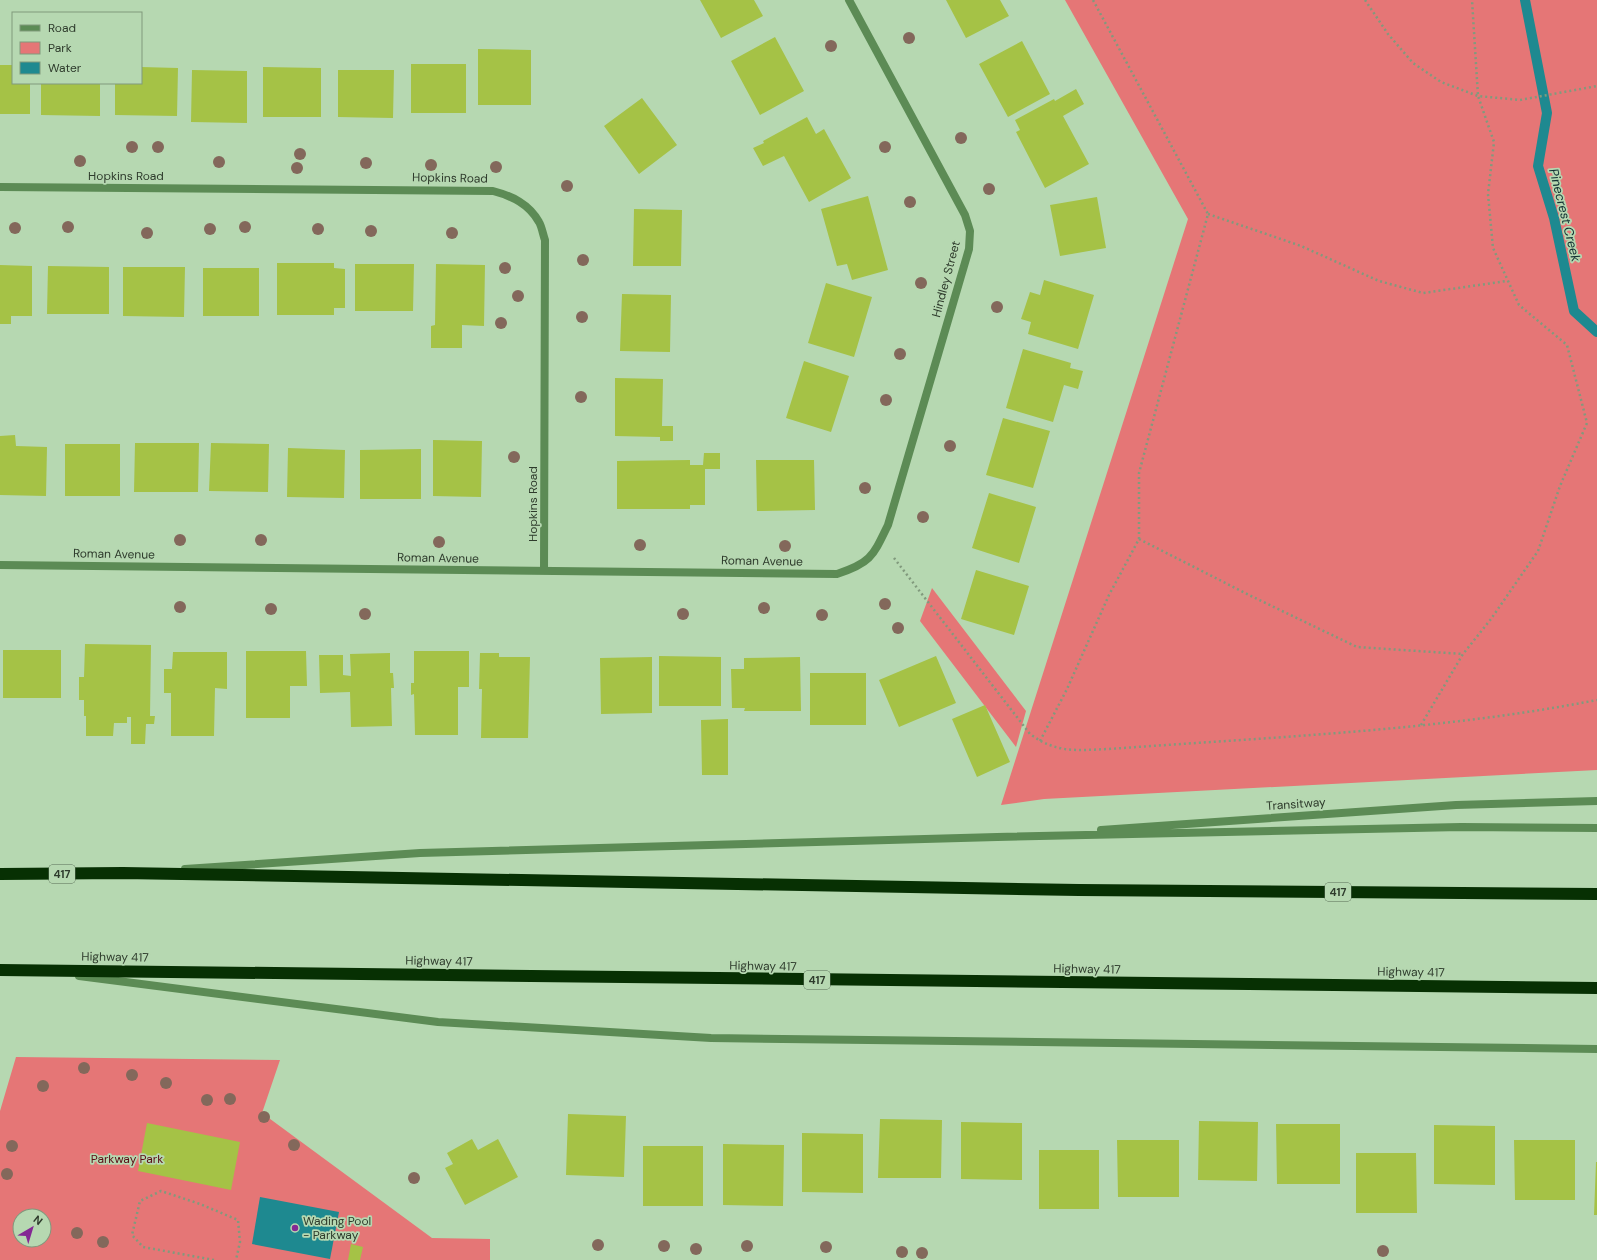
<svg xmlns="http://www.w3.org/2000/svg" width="1597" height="1260" viewBox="0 0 1597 1260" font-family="'DM Sans',sans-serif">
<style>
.green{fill:#e57676;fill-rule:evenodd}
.water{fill:#1e8990}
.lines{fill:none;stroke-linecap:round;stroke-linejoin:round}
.stream{stroke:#1e8990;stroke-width:10}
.building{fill:#a5c246}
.path{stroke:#819a7d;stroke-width:2.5;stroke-dasharray:2 3;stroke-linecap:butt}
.service{stroke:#5c8b55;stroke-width:8}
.minor{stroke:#5c8b55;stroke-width:8}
.motorway{stroke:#073003;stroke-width:12}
.tree{fill:#83685b}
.poi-dot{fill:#842894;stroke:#b6d8b1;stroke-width:1.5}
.labels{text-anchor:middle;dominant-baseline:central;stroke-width:3.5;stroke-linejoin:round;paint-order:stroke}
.shield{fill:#b6d8b1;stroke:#576a54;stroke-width:1}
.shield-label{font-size:11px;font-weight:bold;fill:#2e3b2c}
.street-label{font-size:12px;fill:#2e3b2c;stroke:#b6d8b1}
.park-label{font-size:12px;fill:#5a0c15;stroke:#b6d8b1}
.poi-label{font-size:12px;fill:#2e3b2c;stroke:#b6d8b1;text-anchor:start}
.water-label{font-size:13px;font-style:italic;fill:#133133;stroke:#b6d8b1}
</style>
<rect width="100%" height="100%" fill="#b6d8b1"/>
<path class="green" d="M1065,0h532v770l-553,29 -43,6 187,-586z
M932,588l94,123 -10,36 -96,-126z
M16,1057l264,3 -18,53 170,125 58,1v21h-490v-149zM20,1216h24v24h-24z"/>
<path class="water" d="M260,1197l79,15 -9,47 -78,-15z"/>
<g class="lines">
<path class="stream" d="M1525,0l22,113 -9,53 16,52 20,93 23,21"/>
</g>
<path class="building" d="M700,0h54l9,16 -42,22z
M946,0h54l9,16 -43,22z
M775,37l29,54 -44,24 -29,-54z
M1022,41l28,53 -42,23 -29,-53z
M478,49l53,1v55h-53z
M411,64h55v49h-55z
M0,65h13v18h17v31h-30z
M141,67l37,1 -1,48 -62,-1v-32h26z
M263,67l58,1v49h-58z
M192,70l55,1v52l-56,-1z
M338,70h56l-1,48 -55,-1z
M41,83h59v33l-59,-1z
M1076,89l8,15 -21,12 26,48 -44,24 -29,-56 4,-2 -5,-10 39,-21 1,2z
M642,98l35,47 -38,29 -35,-48z
M807,117l9,17 8,-5 27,49 -42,24 -25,-46 -21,10 -10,-18 11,-5 -1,-2z
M868,196l20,74 -36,10 -5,-16 -10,2 -16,-57z
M1097,197l9,51 -46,8 -10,-51z
M634,209l48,1 -1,56h-48z
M277,263h57v5l11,1v39h-11v7h-57z
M355,264h59l-1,47h-58z
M436,264l49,1 -1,61 -22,-1v23h-31v-22l4,-1z
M0,265l32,1v50h-21v8h-11z
M48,266l61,1v47h-62z
M123,267h62l-1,50 -61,-1z
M203,268h56v48h-56z
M1044,280l50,15 -16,54 -50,-15 3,-12 -10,-3 9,-27 10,3z
M826,283l46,14 -18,60 -46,-14z
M622,294l49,1 -1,57 -50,-1z
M1023,349l48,14 -1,5 13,3 -5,18 -14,-4 -11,37 -47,-14z
M804,361l45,15 -18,56 -45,-14z
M615,378l48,1 -1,47h11v15h-13v-4l-45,-1z
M1003,418l47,13 -17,57 -47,-13z
M15,435l1,11 31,1 -1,49 -46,-1v-59z
M433,440l49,1 -1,56 -48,-1z
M135,443h64l-1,49h-64z
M211,443l58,1 -1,48 -59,-1z
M65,444h55v52h-55z
M288,448l57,2 -1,48 -57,-1z
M421,449v50h-61v-49z
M704,453h16v16h-15v36h-15v4h-73v-48l73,-1v5h13z
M756,460h58l1,50 -58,1z
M989,493l47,14 -17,56 -47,-15z
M976,570l53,16 -15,49 -53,-16z
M85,644l66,1 -1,71h5l-1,8h-8l-1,20h-14v-27h-4v6h-13l-1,13h-27v-20h-2v-16h-5v-23h5z
M3,650h58v48h-58z
M246,651h60l1,35h-17v32h-44z
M414,651h55v36h-11v48h-43l-1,-41 -3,1v-12h3z
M173,652h54v37l-12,-1 -1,48h-43v-43h-7v-24h8z
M390,653v20h3l1,15h-3l1,38 -41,1 -1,-35 -30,1 -1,-38h24v20l8,1 -1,-22z
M480,653h19v4h31l-2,81h-47l1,-49h-3z
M659,656l62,1v49h-62z
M936,656l20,47 -57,24 -20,-47z
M652,657v56l-51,1 -1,-56z
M800,657l1,54h-57l1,-3h-13l-1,-39h13v-11z
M810,673h56v52h-56z
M985,705l25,57 -33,15 -25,-58z
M728,719v56h-26l-1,-55z
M568,1114l58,2 -2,61 -58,-2z
M880,1119l62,1 -1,58h-63z
M1199,1121l59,1 -1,59 -59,-1z
M961,1122l61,1v57l-61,-1z
M147,1123l93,19 -9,48 -93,-19z
M1276,1124h64v60h-63z
M1434,1125l61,1v59l-61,-1z
M802,1133l61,1v59l-61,-1z
M472,1139l6,11 20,-11 20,38 -53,28 -20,-37 8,-4 -6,-11z
M1117,1140h62v57h-61z
M1514,1140h61v60h-60z
M723,1144l61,1 -1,61 -60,-1z
M643,1146h60v60h-60z
M1039,1150h60v59h-60z
M1356,1153h60l1,60h-61z
M1596,1162h1v53h-3z
M351,1244l12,3 -3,13h-12z"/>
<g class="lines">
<path class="path" d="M1365,0l23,34 25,29 28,19 37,14 42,4 77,-14
M1208,214l93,32 78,35 44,12 84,-12
M1139,539l112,57 106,51 106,7
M894,558l136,176c27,20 48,16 79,15 163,-12 328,-18 488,-49
M1421,725l42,-71 28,-35 47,-68 22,-65 27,-63 -20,-78 -48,-40 -26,-57 -5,-54 6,-52 -16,-46 -6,-96
M1040,741l27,-52 42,-94 30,-56v-66l69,-259 -115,-214
M214,1260l-71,-13 -11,-12 8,-34 21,-10 39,13 38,16 2,22 -4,18"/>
<path class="service" d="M1101,830l355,-25 141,-4
M185,869l235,-16 577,-16 464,-10 136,1
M79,976l359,46 273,16 886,11"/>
<path class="minor" d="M0,187l493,4c19,5 36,13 46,31 3,5 4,13 6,18l-1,331
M0,565l837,9c34,-11 36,-18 51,-49l81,-276 1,-18 -5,-16 -116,-215"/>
<path class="motorway" d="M0,874l123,-1 956,17 518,4
M0,970l1597,18"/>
</g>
<g class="tree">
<circle cx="909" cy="38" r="6"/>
<circle cx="831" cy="46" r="6"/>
<circle cx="961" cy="138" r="6"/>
<circle cx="132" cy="147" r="6"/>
<circle cx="158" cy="147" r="6"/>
<circle cx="885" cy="147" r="6"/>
<circle cx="300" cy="154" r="6"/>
<circle cx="80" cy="161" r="6"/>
<circle cx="219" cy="162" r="6"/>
<circle cx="366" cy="163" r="6"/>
<circle cx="431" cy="165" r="6"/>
<circle cx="496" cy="167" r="6"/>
<circle cx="297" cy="168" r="6"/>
<circle cx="567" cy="186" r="6"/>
<circle cx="989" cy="189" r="6"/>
<circle cx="910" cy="202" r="6"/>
<circle cx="68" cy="227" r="6"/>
<circle cx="245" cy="227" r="6"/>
<circle cx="15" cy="228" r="6"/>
<circle cx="210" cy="229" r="6"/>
<circle cx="318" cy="229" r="6"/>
<circle cx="371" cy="231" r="6"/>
<circle cx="147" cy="233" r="6"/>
<circle cx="452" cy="233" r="6"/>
<circle cx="583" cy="260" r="6"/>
<circle cx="505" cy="268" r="6"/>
<circle cx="921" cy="283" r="6"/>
<circle cx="518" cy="296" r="6"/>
<circle cx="997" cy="307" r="6"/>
<circle cx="582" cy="317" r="6"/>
<circle cx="501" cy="323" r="6"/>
<circle cx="900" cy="354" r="6"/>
<circle cx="581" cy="397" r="6"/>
<circle cx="886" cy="400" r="6"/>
<circle cx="950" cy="446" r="6"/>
<circle cx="514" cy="457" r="6"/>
<circle cx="865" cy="488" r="6"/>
<circle cx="923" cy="517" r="6"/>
<circle cx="180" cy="540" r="6"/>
<circle cx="261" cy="540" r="6"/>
<circle cx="439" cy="542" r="6"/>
<circle cx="640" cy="545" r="6"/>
<circle cx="785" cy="546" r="6"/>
<circle cx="885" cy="604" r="6"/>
<circle cx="180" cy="607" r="6"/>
<circle cx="764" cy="608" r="6"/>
<circle cx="271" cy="609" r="6"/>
<circle cx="365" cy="614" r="6"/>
<circle cx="683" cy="614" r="6"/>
<circle cx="822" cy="615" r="6"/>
<circle cx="898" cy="628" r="6"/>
<circle cx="84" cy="1068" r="6"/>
<circle cx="132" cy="1075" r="6"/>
<circle cx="166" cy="1083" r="6"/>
<circle cx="43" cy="1086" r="6"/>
<circle cx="230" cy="1099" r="6"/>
<circle cx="207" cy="1100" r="6"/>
<circle cx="264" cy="1117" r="6"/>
<circle cx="294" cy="1145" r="6"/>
<circle cx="12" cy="1146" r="6"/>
<circle cx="7" cy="1174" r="6"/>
<circle cx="414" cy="1178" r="6"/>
<circle cx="77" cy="1233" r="6"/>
<circle cx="103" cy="1242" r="6"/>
<circle cx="598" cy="1245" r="6"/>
<circle cx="664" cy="1246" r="6"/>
<circle cx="747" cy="1246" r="6"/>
<circle cx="826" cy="1247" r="6"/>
<circle cx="696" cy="1249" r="6"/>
<circle cx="1383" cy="1251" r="6"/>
<circle cx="902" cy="1252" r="6"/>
<circle cx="922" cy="1253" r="6"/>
</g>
<circle class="poi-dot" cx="295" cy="1228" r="4"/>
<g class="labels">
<g class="shield">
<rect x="49" y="865" width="26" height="18" rx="3"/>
<rect x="1325" y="883" width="26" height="18" rx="3"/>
<rect x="804" y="971" width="26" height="18" rx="3"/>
</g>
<g class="shield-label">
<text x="62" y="874">417</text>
<text x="1338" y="892">417</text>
<text x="817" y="980">417</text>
</g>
<g class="street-label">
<text x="126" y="176">Hopkins Road</text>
<text transform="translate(450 178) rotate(1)">Hopkins Road</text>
<text transform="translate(946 279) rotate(-75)">Hindley Street</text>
<text transform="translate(533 504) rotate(-90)">Hopkins Road</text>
<text transform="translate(114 554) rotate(1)">Roman Avenue</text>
<text transform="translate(438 558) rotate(1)">Roman Avenue</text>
<text transform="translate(762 561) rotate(1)">Roman Avenue</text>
<text transform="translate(1296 804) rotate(-4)">Transitway</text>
<text transform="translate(115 957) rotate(1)">Highway 417</text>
<text transform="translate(439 961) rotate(1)">Highway 417</text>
<text transform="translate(763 966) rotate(1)">Highway 417</text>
<text transform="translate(1087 969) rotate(1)">Highway 417</text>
<text transform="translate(1411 972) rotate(1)">Highway 417</text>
</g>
<g class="park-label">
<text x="127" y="1159">Parkway Park</text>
</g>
<g class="poi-label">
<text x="303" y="1221">Wading Pool<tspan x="303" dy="14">- Parkway</tspan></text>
</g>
<g class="water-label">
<text transform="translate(1565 215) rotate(76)">Pinecrest Creek</text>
</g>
</g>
<rect x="12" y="12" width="130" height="72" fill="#b6d8b1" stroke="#80997c"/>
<rect x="20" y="25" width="20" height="6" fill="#5c8b55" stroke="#80997c"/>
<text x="48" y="32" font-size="12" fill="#2e3b2c">Road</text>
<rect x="20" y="42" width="20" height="12" fill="#e57676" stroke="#80997c"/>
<text x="48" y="52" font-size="12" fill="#2e3b2c">Park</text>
<rect x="20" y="62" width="20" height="12" fill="#1e8990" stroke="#80997c"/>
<text x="48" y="72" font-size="12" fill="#2e3b2c">Water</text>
<g transform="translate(32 1228) rotate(38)"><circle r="19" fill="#b6d8b1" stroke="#80997c"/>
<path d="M0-3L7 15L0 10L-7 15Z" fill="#842894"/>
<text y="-6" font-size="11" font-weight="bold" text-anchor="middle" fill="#2e3b2c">N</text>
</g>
</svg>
